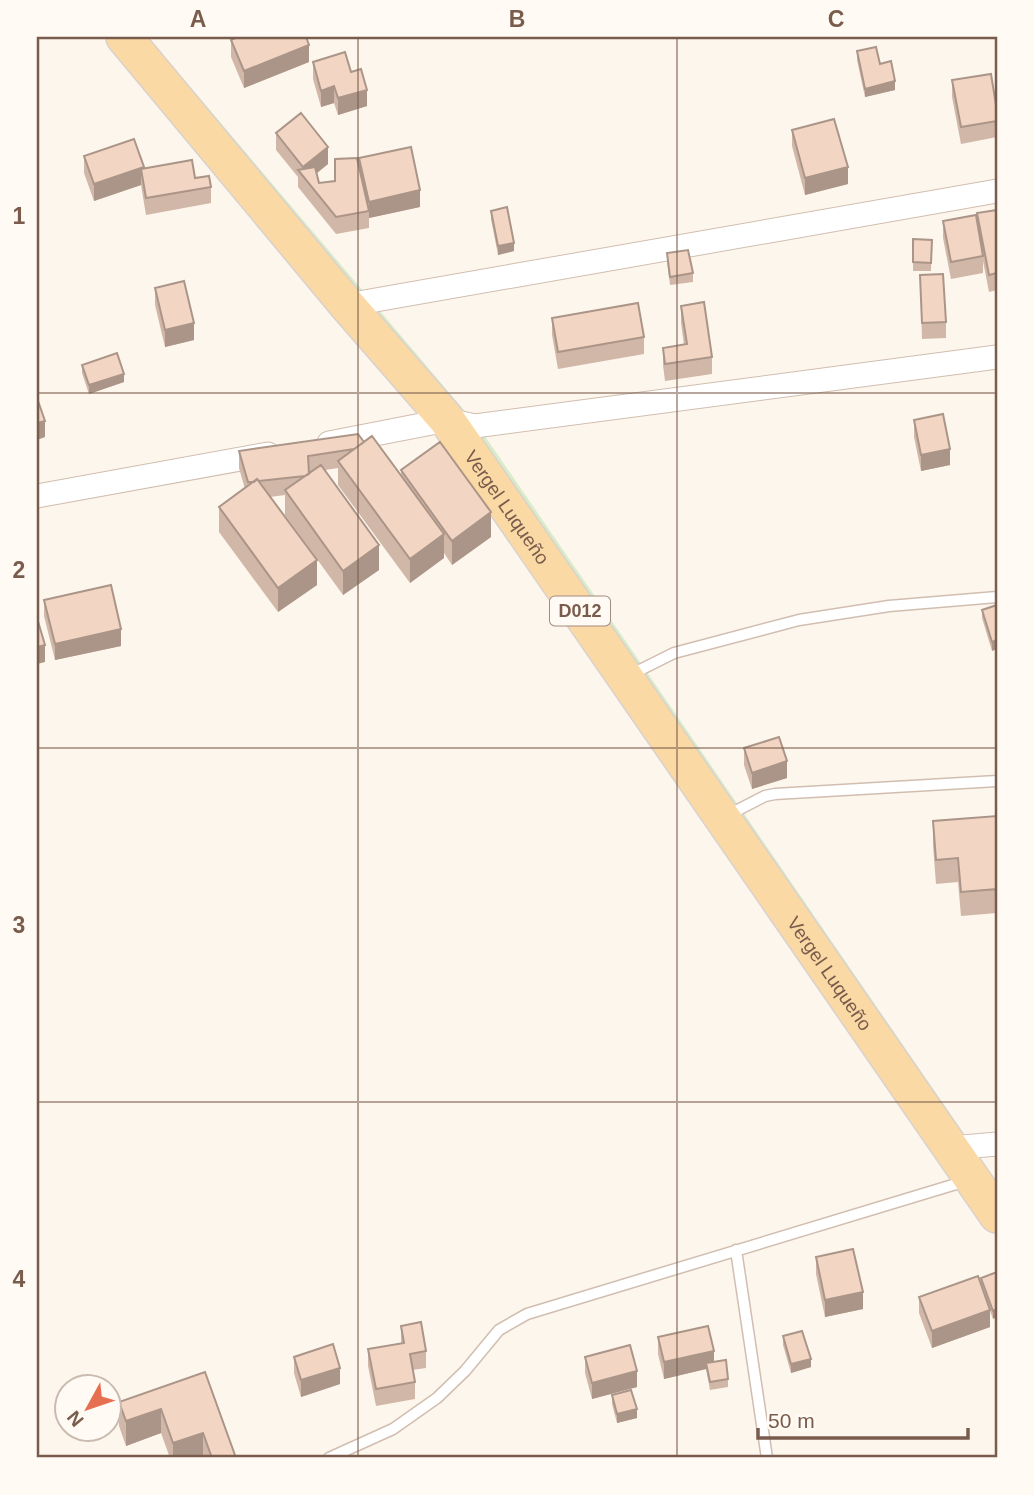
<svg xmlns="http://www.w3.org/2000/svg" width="1034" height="1495" viewBox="0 0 1034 1495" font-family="Arial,sans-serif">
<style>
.pitch{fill:#d8ecc9}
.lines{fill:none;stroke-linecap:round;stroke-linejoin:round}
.lane-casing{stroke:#d1beb0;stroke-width:13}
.street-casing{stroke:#d1beb0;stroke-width:25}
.primary-casing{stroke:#dad1cd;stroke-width:38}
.lane{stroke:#fff;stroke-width:10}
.street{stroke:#fff;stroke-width:23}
.primary{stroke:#fbd9a5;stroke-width:35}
.wall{fill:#d1b7a8}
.shaded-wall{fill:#aa9588}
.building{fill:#f3d5c3;stroke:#aa9588;stroke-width:2}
.grid{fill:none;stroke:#7a5c4d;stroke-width:2;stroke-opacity:0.55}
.labels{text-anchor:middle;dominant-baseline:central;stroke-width:5;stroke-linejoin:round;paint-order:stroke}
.shield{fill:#fffaf3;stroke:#a28b7f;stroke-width:2}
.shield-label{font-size:18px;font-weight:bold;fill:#7a5c4d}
.street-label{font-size:19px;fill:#7a5c4d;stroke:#fffaf3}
.neatline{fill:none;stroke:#7a5c4d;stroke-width:2.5}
.grid-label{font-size:23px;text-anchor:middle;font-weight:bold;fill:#7a5c4d}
</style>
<rect width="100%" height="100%" fill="#fdf6ec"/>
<path class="pitch" d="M142,37h6l332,392 517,753v10z"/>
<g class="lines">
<defs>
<path id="lane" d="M630,675l44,-22 125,-33 90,-14 108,-9
M726,816l39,-20 10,-2 222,-13
M736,1250l31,208
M329,1458l64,-29 44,-31 28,-27 34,-41 28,-16 439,-133"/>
<path id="street" d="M347,305l650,-114
M329,443l118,-23 28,6 522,-69
M37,496l231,-42
M951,1148l46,-4"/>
<g id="primary">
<path id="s1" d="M124,37l223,268 100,115 550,795"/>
</g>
</defs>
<use href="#lane" class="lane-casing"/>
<use href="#street" class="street-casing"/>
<use href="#primary" class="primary-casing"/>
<use href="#lane" class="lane"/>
<use href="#street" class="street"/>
<use href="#primary" class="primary"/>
</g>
<path class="wall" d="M231,40l78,22 -65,26 -13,-31z
M857,51l23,13 15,26 -30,7 -8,-37z
M313,62l38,10 16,34 -29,9 -4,-12 -13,4 -8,-28z
M952,80l45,31v26l-36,7 -9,-47z
M792,130l56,54 -43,11 -13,-49z
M276,133l52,31 -11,9 2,10 16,-2 24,-13v-10l61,49 -51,11v-1v11l-33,6 -38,-47v-10l-22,-27z
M84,156l111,22 16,9v16l-65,12 -5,-30 -47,16 -10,-28z
M997,210v80l-8,2 -6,-31v12l-32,6 -8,-41v-17l34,3v-11z
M491,211l23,40 -16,4 -7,-36z
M913,239l19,1 -1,31h-18z
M667,253l26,20v9l-23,3 -3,-24z
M920,275l26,47v16l-24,1z
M155,288l39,52 -29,7 -10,-42z
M681,306l31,51v17l-47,7 -2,-16v-17l21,-3 -3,-22z
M552,318l92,19v17l-86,15 -6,-34z
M82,365l42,17 -35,12 -7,-21z
M914,420l36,45 -29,6 -7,-34z
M364,442l37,33v-5l90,67 -39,28 -8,-12v5l-34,25 -72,-98v-17l-13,2 54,100 -36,25 -58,-80v-20l-15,2 47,88 -39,27 -59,-80v-25l26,-18 -6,-21v-17z
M44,600l77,46 -66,14 -11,-44z
M997,605l-5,46 -10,-33v-8z
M744,748l43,30 -35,11 -8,-24z
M997,816v97l-36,3 -3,-34 -22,2 -3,-39v-24z
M816,1257l47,52 -38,8 -9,-43z
M997,1272l-4,47 -3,-8v16l-58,21 -13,-35v-16l62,-11v-8z
M401,1326l25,25v17l-14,2 3,12v17l-39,7 -8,-40v-17l33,-6z
M783,1336l28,31 -20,6 -8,-28z
M658,1337l56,24 14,18v8l-18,3 -4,-21 -42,10 -6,-25z
M294,1357l46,27 -39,13 -7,-24z
M585,1357l52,30 -45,12 -7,-26z
M205,1372l31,86h-33v-1l-4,1h-29l-9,-25 -35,13 -7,-20v-24z
M612,1395l25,23 -20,5 -5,-19z"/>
<path class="shaded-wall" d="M309,45v17l-65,26v-17z
M895,81v9l-30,7v-8z
M334,86v17l-13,4v-16z
M367,90v16l-29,9v-17z
M328,147v17l-21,17 -4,-4v-10z
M144,167v17l-3,-15v16l-47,16v-17z
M848,167v17l-43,11v-17z
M420,190v17l-51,11v-16z
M514,243v8l-16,4v-9z
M194,323v17l-29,7v-17z
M124,374v8l-35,12v-9z
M45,421v16l-8,3v-17z
M950,449v16l-29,6v-16z
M491,512v25l-39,28v-24z
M444,534v24l-34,25v-24z
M379,545v25l-36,25v-24z
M317,560v25l-39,27v-24z
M121,629v17l-66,14v-16z
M997,640v9l-5,2v-9z
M45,645v17l-8,2v-17z
M787,761v17l-35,11v-16z
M863,1292v17l-38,8v-17z
M997,1309v8l-4,2v-8z
M990,1310v17l-58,21v-17z
M714,1351v17l-8,-5v6l-42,10v-17z
M811,1359v8l-20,6v-9z
M340,1368v16l-39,13v-17z
M637,1371v16l-45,12v-16z
M161,1409v24l-35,13v-25z
M637,1409v9l-20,5v-9z
M203,1433v24l-4,1h-26v-15z"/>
<path class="building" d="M238,37h68l3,8 -65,26 -13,-31z
M876,47l4,17 11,-3 4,20 -30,8 -8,-38z
M345,52l6,20 10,-3 6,21 -29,8 -4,-12 -13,5 -8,-29z
M991,74l6,37v10l-36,6 -9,-47z
M301,113l27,34 -25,20 -27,-34z
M834,119l14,48 -43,11 -13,-48z
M134,139l10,28 -50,17 -10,-28z
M411,147l9,43 -51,12 -10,-44z
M357,158l12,53 -33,6 -38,-47 17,-3 4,16 16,-2v-22z
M192,160l3,18 14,-2 2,11 -65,11 -5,-29z
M507,207l7,36 -16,3 -7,-35z
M997,210v63l-8,2 -12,-62z
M976,215l7,41 -32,6 -8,-41z
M913,239l19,1 -1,23 -18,-1z
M688,250l5,23 -23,4 -3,-24z
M943,274l3,48 -24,1 -2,-48z
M184,281l10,42 -29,7 -10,-42z
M704,302l8,55 -47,7 -2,-16 24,-4 -6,-38z
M638,303l6,34 -86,15 -6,-34z
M117,353l7,21 -35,11 -7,-20z
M37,398l8,23 -8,2z
M943,414l7,35 -29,6 -7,-35z
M358,434l6,8 -10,7 -46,7 1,18 -4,2 -46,5 -2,-2 -3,3h-6l-9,-31z
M372,436l72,98 -34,25 -72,-98z
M440,442l51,70 -39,29 -51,-71z
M321,465l58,80 -36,26 -58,-81z
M257,479l60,81 -39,28 -59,-81z
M111,585l10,44 -66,15 -11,-44z
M997,605v35l-5,2 -10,-32z
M37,618l8,27 -8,2z
M779,737l8,24 -35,12 -8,-25z
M997,816v73l-36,3 -3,-34 -22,2 -3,-39z
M853,1249l10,43 -38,8 -9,-43z
M997,1272v37l-4,2 -12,-33z
M978,1276l12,34 -58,21 -13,-34z
M421,1322l5,29 -16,3 5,28 -39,7 -8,-40 36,-6 -3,-17z
M708,1326l6,25 -50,11 -6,-25z
M802,1331l9,28 -20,5 -8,-28z
M333,1344l7,24 -39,12 -7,-23z
M630,1345l7,26 -45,12 -7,-26z
M726,1360l2,19 -18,3 -4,-19z
M205,1372l31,86h-24l-9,-25 -30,10 -12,-34 -35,12 -7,-19z
M631,1390l6,19 -20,5 -5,-19z"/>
<path class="grid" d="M358,37v1421M677,37v1421M37,393h960M37,748h960M37,1102h960"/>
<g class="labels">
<rect class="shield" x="550" y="596.5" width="60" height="29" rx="5"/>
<g class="shield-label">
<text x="580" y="611">D012</text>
</g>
<g class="street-label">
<text stroke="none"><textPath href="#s1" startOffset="607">Vergel Luqueño</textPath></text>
<text stroke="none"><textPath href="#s1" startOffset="1174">Vergel Luqueño</textPath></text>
</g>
</g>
<rect width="1034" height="1495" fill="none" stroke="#fffaf3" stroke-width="77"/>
<g transform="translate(88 1408) rotate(230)"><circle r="33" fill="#fffaf3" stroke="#cabbb1" stroke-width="2"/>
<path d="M0-5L12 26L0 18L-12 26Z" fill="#e76f51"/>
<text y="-10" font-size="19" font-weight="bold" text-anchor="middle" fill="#7a5c4d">N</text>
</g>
<path d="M758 1428v10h210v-10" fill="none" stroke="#7a5c4d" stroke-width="3.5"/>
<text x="768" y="1428" font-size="21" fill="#7a5c4d" stroke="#fffaf3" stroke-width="5" paint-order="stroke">50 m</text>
<rect x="38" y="38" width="958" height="1418" class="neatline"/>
<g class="grid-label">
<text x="198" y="27">A</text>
<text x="517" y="27">B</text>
<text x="836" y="27">C</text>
<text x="19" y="224">1</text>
<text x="19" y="578">2</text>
<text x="19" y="933">3</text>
<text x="19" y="1287">4</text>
</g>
</svg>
